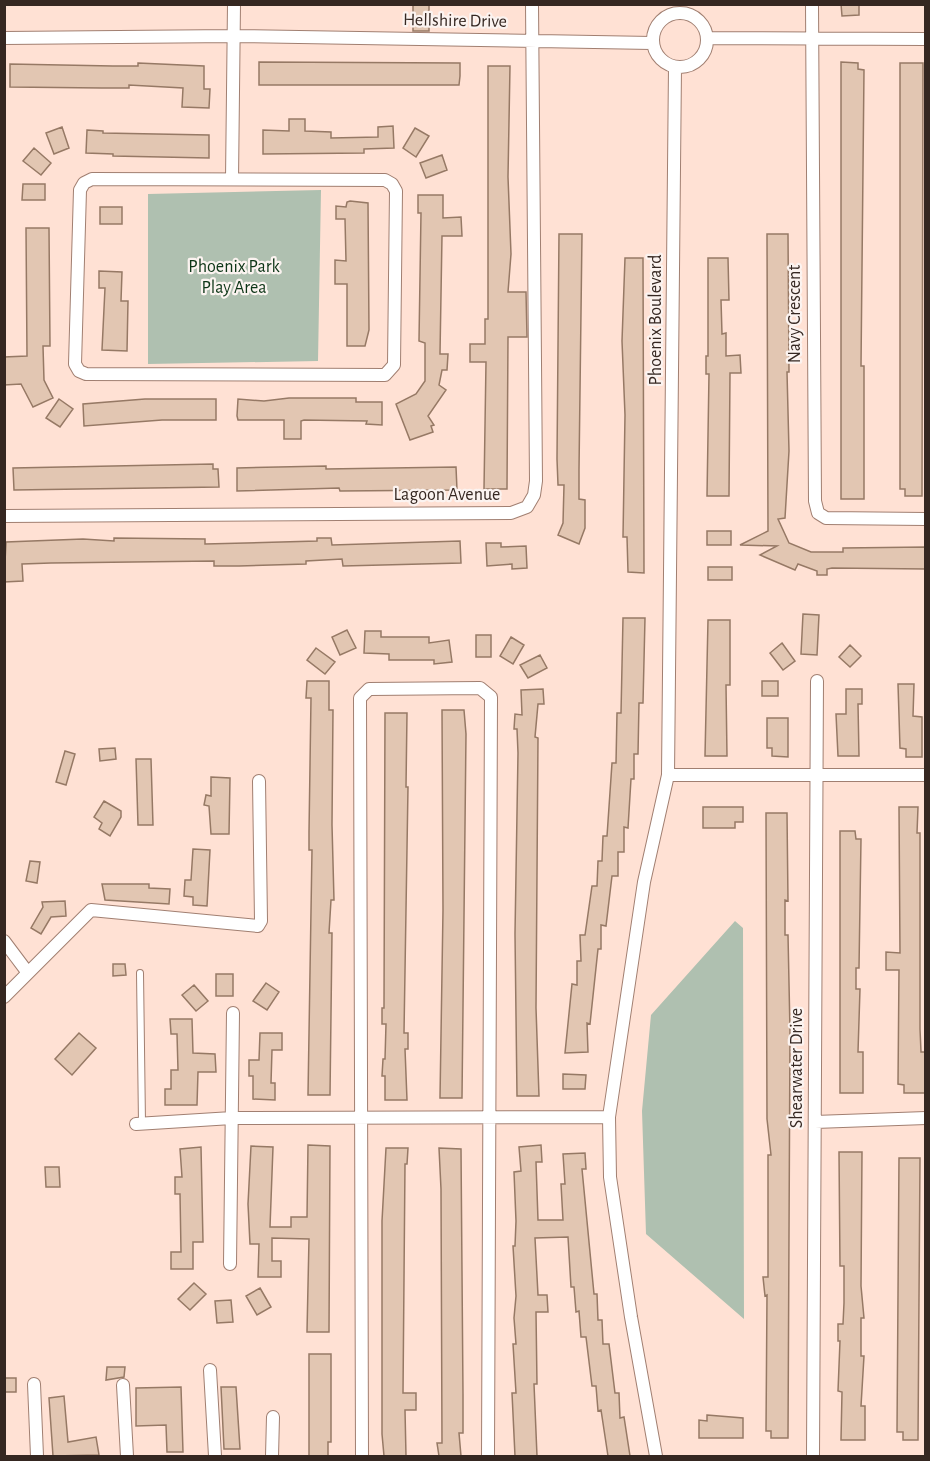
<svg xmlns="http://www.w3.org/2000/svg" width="930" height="1461" viewBox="0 0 930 1461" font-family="'Alegreya Sans',sans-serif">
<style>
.green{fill:#afc0b0}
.building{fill:#e2c6b2;stroke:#967965;stroke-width:1.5}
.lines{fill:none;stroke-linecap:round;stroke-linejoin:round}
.service-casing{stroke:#a17f71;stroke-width:8}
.minor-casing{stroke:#a17f71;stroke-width:14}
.service{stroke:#fff;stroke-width:6}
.minor{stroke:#fff;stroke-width:12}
.labels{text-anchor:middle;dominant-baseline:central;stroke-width:4.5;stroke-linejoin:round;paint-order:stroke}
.street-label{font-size:18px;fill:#352721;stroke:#fbf3f0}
.park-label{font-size:18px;fill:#0c3516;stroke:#fbf3f0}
</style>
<rect width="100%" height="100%" fill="#ffe1d4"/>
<path class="green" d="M321,190l-3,171 -170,3v-170z
M735,921l8,7 1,391 -98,-85 -4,-123 9,-96z"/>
<path class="building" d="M413,4h16v27h-16z
M841,4h18v11l-17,1z
M259,62l201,1v13l-1,9h-200z
M841,62l17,1v6l6,1 -3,296h3v133h-23z
M138,63l66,3v23h6l-1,19 -27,-1 1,-19 -54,-3v3h-27l-92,-1v-23l103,2h25z
M900,63h23l-1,433h-17v-7h-5z
M488,66h22l-2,111 3,77 -3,38h18l1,45h-19l-1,152h-23l2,-127h-16v-18h15v-25h3z
M289,119h16v12l26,1v6l47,-1v-10l15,-1 1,22 -30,1v4l-101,1v-24l26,1z
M62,127l7,21 -15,6 -8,-21z
M415,128l14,8 -13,21 -13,-9z
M87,130l16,1v2l106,2v23l-96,-2v-2l-27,-1z
M34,148l17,15 -10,12 -18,-14z
M442,155l5,15 -21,8 -6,-15z
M23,184h22v16h-23z
M418,195h25v23l18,-1 1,19h-20l-2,118h8l-1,16h-5l-3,15 7,5 -18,26 6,9 -3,1 2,6 -23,8 -14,-36 20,-10 9,-13v-38l-6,-2 2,-128h-3z
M350,201l18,2 1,127 -4,16h-18v-62h-12v-24l11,1 -1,-42h-9v-13l10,1 1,-5z
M100,207h22v17h-22z
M26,228h23l1,118h-7l1,34 9,18 -20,9 -12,-23 -17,1v-28l23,-1z
M559,234h23l-3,236v29l6,1v28l-6,16 -21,-9 5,-12 1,-38h-6l-1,-26z
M767,234h21l1,138h-2l2,79 -4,67 -7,1 11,24 22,9h32v-4l83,-1v22l-94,-1 -5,1v6h-10v-4l-19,-7 -3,6 -35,-15 17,-9 -37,-1 28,-14z
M625,258h18l1,315 -16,-1 -1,-35h-4l2,-122 -3,-74z
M708,258h20l1,42h-8l1,34 4,-1v23l14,-1 1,18h-11l-1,123h-22l2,-122h-3v-18h2z
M99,271l23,1 -1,29h7l-1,50 -25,-1 3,-62h-6z
M289,398h67v4h26v23l-16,-1 1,-3 -63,-1 -3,1v18h-17v-19h-46l-1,-4 1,-17 26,2z
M59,399l14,10 -13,18 -14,-9z
M145,399h71v21h-54l-78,6 -1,-22z
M213,464v5h5l1,18 -205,3 -1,-22z
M326,466v3l130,-2 1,23 -117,1 -1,-3 -102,3v-23z
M707,531h24v14h-24z
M114,538l91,1v5l112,-3v-3h14l1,7 128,-4 1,22 -118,3 -1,-7 -36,2v3l-67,2h-25v-5l-163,2 -29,1 1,17 -19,1 2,-40 77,-3 31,2z
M486,543h15v4l25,-1 1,22 -15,1v-5l-25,2z
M708,567h24v13h-24z
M803,614l16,1 -2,40 -16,-1z
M623,618h22l-2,85h-4l-1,51h-4v25h-3l-3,49 -4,-1v25h-6v24h-6l-6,50 -5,-1v24h-3l-8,75 -3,-1 1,29 -23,1 7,-69 5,1v-24h4l-1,-26h5l7,-49h5l1,-25h4l1,-25h4l5,-73h4l1,-50h4z
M708,620h22v65h-4l1,71h-22z
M347,630l9,18 -16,7 -8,-18z
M365,631h16v6h48v6l20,-3 3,22 -18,2v-4h-45v-6l-25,-1z
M476,635h15v22h-15z
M511,637l13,8 -11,19 -13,-8z
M782,643l13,18 -12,9 -13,-17z
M850,645l11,11 -11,11 -11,-10z
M316,648l19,14 -10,12 -18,-14z
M540,655l7,13 -19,10 -8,-13z
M307,681h22v29h4l-1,115 2,75h-3l-2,33h3l-2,162h-22l4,-245h-3v-17l2,-135h-5z
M762,681h16v15h-16z
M898,684h16l-1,32 9,1v40h-16v-8l-6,-1z
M543,689l1,15h-6l-3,33 3,1 -2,270 3,88h-22l-2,-162 3,-181 -1,-24h-3l1,-15 7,1 -1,-25z
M846,689h16v15h-4l1,52h-21l-2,-42h10z
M442,710h22l2,24 -4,364h-22l3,-188z
M385,713h22l-1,74h2l-4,246h4v16h-3l2,51h-22v-24h-3l1,-17h2l1,-35h-4v-16h2z
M767,718h21v39l-16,-1v-8h-5z
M115,748l1,11 -16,2 -1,-12z
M65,751l10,3 -9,31 -10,-3z
M136,759h15l2,66h-15z
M211,777l19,1 -1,56h-18l-2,-28 -5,-1 2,-10 5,1z
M104,801l17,10v6l-11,19 -11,-7 3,-6 -8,-6z
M703,807h40v15h-8v6h-32z
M899,807h19l-1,26h3v196l1,23h5v41h-22v-8l-6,-1 1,-114h-13v-18l14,1z
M766,813h21l1,88 -3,-1v35h3l2,96 -2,407h-17v-7h-5l1,-136 -2,1 -2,-19h5v-122h3l-4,-36z
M840,831h15l1,8h5l-2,129h-3v21h4l-2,63h5v41h-23z
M193,849l17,1 -3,56 -14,-1v-8l-9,-1 1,-16h6z
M30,861l10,1 -3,21 -11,-2z
M102,884h47v4l21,1 -1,15 -64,-4z
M65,901l1,15 -15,1 -10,17 -10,-6 12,-21 -1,-5z
M113,964h12l1,11 -13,1z
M216,974h17v22h-17z
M266,983l13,9 -12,18 -14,-9z
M194,985l14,16 -12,10 -14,-16z
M170,1019h22l1,34 22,1 1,18h-18l-1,33h-32v-16h6v-19h7l-1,-36h-6z
M79,1033l17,15 -24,27 -17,-16z
M260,1033h22v17h-10l-1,33h4v17l-22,-1v-23h-4v-16h10z
M563,1074l23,1 -1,14h-22z
M308,1145l22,1 -1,186h-22l2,-93 -37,-1v23h9v16h-23l1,-33h-9l-2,-40 3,-58 22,1 -3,80h21v-10h16z
M541,1145l1,17h-6l2,58h25l-2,-36h4l-2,-30 22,-1 1,16h-4l12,125h3l1,26h4l1,24h6l6,49h4l1,25 4,-1 6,39h-22l-7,-46 -3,1 -2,-25h-4l-6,-49h-5l-2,-26 -3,1 -2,-25h-3l-3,-50 -33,1 3,57h9l1,17h-12l1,72h-3l3,72h-22l-3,-63h4l-3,-49h3l-2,-26 2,-22 -3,-50h2l1,-25 -2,-49 7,-1 -2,-24z
M201,1147l2,95h-10v27h-22v-17h10l-1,-58h-5v-17h7l-2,-28z
M386,1148h22l-1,16h-2l-2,229h13v17h-11l1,46h-22l-2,-22v-213z
M439,1148l22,1 2,245v39h-4l2,23h-22l-2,-13h5l-1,-254z
M839,1152h23l-1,134 3,32h-3v38h3l-3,50h4v34h-24l1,-48 -4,-1 2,-50h-2v-17h5l1,-21v-37h-4z
M899,1158h21l-2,282h-15v-8h-6z
M45,1167h14l1,20h-14z
M194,1283l12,11 -16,16 -12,-11z
M260,1288l11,19 -14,8 -11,-19z
M231,1300l2,22 -16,1 -2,-22z
M309,1354h22v88h-3v14h-19z
M107,1367h18l-1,10 -18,3z
M4,1378h12v14h-12z
M181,1387l2,65h-16l-1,-27 -30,1v-38z
M221,1387h15l4,62h-16z
M64,1396l4,46 28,-5 3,18 -46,1 -4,-58z
M707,1415l36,3v20h-44v-18l8,1z"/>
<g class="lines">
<defs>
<path id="service" d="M140,973l2,150"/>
<path id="minor" d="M812,4l3,497 3,12 8,5 100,1
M653 40a27 27 0 1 1 54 0a27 27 0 1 1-54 0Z
M4,38l230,-2 418,7
M707,38l219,1
M92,179l293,1 7,4 4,7 -2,174 -9,10 -299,-1 -7,-3 -4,-7 5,-174 4,-7z
M232,179l2,-175
M4,516l507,-3 16,-6 7,-12 2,-14 -4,-477
M668,775h258
M4,941l24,32
M4,997l87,-87 167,16 3,-5 -2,-140
M815,1122l111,-4
M136,1124l96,-6 377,-1
M230,1264l3,-251
M210,1370l5,86
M34,1384l3,72
M123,1385l4,71
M272,1456l1,-39
M362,1456l-2,-758 9,-9 111,-1 11,9 -3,759
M656,1456l-25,-139 -21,-140 -1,-60 35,-235 24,-107 7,-708
M813,1456l4,-775"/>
</defs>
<use href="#service" class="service-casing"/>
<use href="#minor" class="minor-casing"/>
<use href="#service" class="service"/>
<use href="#minor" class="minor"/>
</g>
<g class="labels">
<g class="street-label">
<text transform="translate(455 21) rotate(1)">Hellshire Drive</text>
<text transform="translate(795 314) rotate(-90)">Navy Crescent</text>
<text transform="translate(656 320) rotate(-90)">Phoenix Boulevard</text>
<text x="447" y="495">Lagoon Avenue</text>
<text transform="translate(797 1068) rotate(-90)">Shearwater Drive</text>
</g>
<g class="park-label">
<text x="234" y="267">Phoenix Park<tspan x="234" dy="21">Play Area</tspan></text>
</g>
</g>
<rect width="930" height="1461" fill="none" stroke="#352721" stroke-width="12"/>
</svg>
